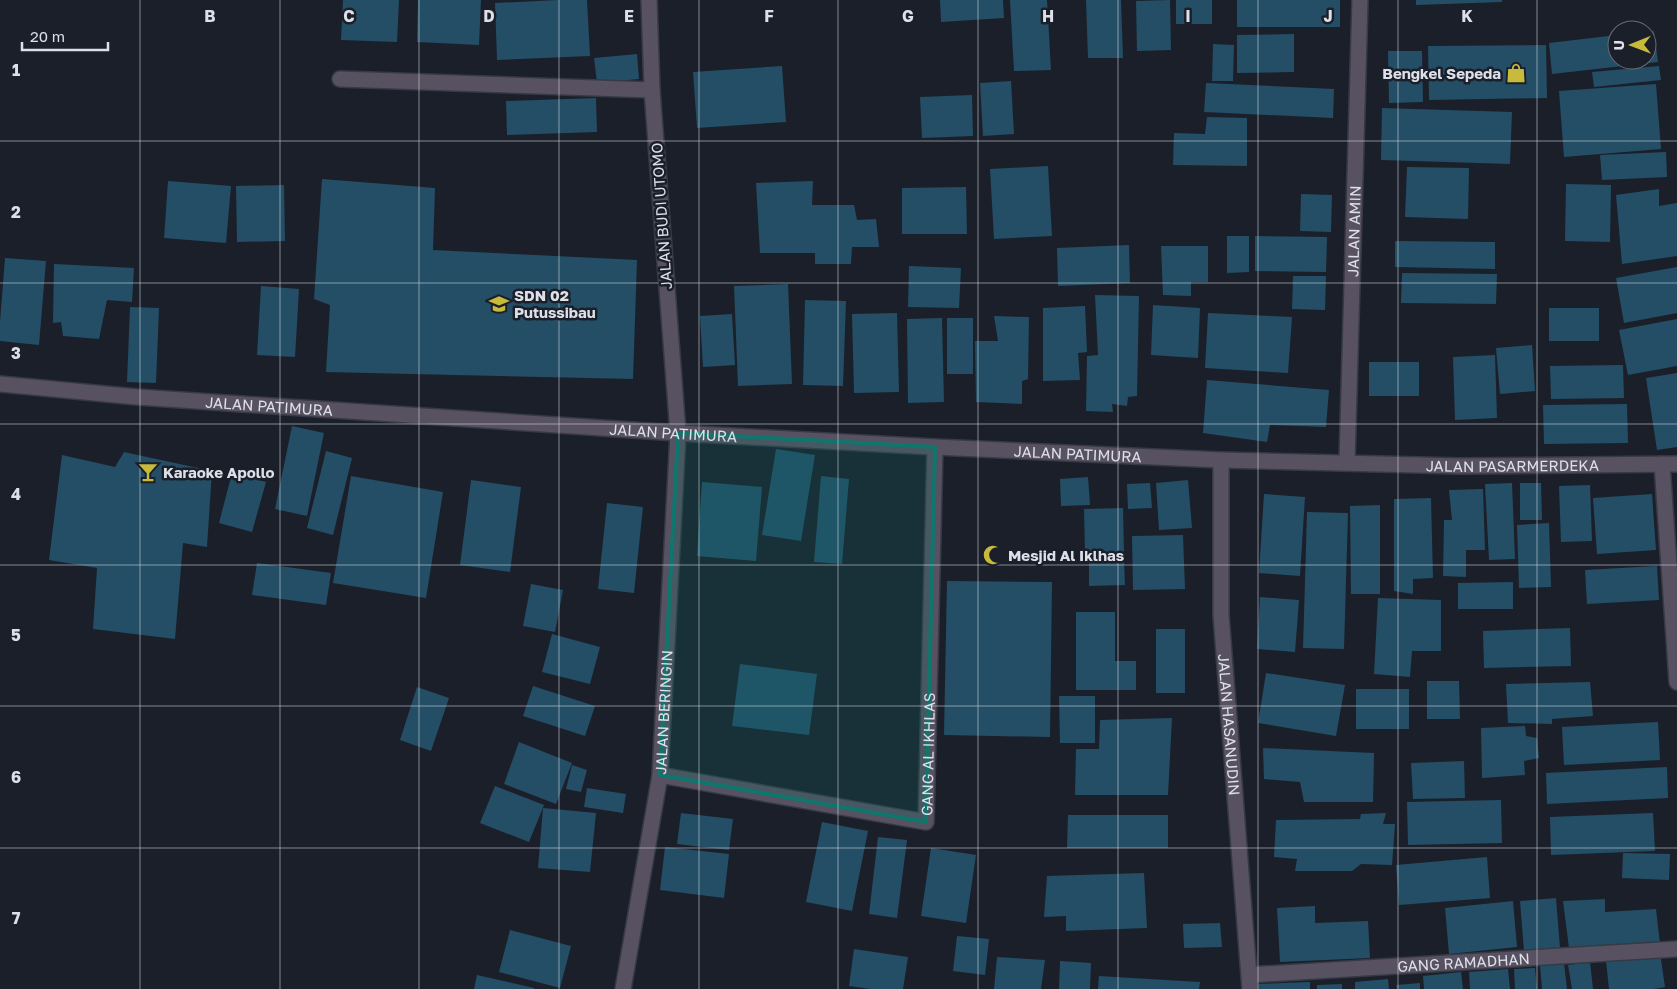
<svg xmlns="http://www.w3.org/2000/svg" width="1677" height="989" viewBox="0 0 1677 989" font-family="'Golos Text',sans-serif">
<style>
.building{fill:#234e66}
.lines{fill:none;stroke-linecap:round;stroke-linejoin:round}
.street-casing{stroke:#363a45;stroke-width:18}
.street{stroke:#575161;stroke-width:15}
.marked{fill:#0f766e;fill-opacity:0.2;stroke:#0f766e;stroke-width:4;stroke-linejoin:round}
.grid{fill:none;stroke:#dde0e8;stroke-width:1;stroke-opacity:0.55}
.labels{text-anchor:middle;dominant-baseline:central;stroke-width:5;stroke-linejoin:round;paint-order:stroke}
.poi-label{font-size:15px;font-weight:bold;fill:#dde0e8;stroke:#1b1f2a;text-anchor:start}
.street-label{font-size:15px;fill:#dde0e8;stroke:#1b1f2a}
.grid-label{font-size:16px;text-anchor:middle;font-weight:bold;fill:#dde0e8;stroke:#1b1f2a;stroke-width:5;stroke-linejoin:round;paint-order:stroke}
</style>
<rect width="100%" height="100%" fill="#1b1f2a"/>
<path class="building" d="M343,0h56l-2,42 -56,-2z
M418,0h63l-2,45 -62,-3z
M558,0h29l3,56 -93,4 -2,-57z
M940,0h63l1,18 -63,4z
M1010,0h37l4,70 -37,1z
M1086,0h35l2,58h-35z
M1170,0l1,50 -34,1 -1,-50z
M1176,0h36v24h-36z
M1237,0h103v27h-103z
M1416,0h86v2l-86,3z
M1654,31l4,31 -106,12 -3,-31 68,-8v25h30v-28z
M1294,34v38l-57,1v-38z
M1213,44l21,1 -1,36h-21z
M1546,45l1,53 -118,2 -1,-54z
M1388,51h34l1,51 -34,1z
M637,54l2,25 -42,4 -3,-25z
M782,66l4,56 -89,6 -4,-56z
M1659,66l2,14 -67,7 -2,-15z
M1011,81l3,53 -31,2 -3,-53z
M1206,83l128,6 -1,29 -129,-6z
M1656,84l5,65 -97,8 -5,-66z
M972,95l1,41 -51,2 -2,-41z
M596,98l1,34 -90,3 -1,-34z
M1382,108l130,4 -2,52 -129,-4z
M1207,117l40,1v48l-74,-1 1,-32 31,1z
M1666,152l1,25 -65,3 -2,-25z
M1048,166l4,70 -58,3 -4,-70z
M1407,167l62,1 -1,51 -63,-2z
M322,179l113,9 -2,62 204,10 -4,119 -307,-7 4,-67 -16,-6z
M168,181l63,5 -5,57 -62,-5z
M813,181l-1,24h42l3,15 19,-1 3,28h-27l-1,17h-36v-11h-55l-4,-70z
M1566,184l45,1 -1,57 -45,-1z
M284,185l1,56 -48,1 -1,-56z
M966,187l1,47h-65v-46z
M1659,189v17l18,-3v53l-55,8 -6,-69z
M1301,194l31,1 -1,37 -31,-1z
M1227,236h22v36l-22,1z
M1255,236l72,1 -1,35 -71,-1z
M1395,241l100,1v27l-100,-2z
M1129,245l1,38 -72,3 -1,-38z
M1161,246h47v36h-17v14l-28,-1z
M5,258l41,3 -7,84 -39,-4v-19z
M54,264l80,4 -2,34 -25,-2 -8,39 -36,-3 -2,-14 -8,1z
M909,266l52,2 -2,40 -51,-1z
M1677,267v46l-53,10 -8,-45z
M1402,273l95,1 -1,30 -95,-1z
M1293,276h33l-1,34 -33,-1z
M788,284l4,100 -54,2 -4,-100z
M261,286l38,3 -4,68 -38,-2z
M1095,295l44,1 -2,100 -9,1 -1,9 -15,-2 1,8 -27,-1 1,-55 11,-1z
M805,300l41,1 -3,85 -40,-1z
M1153,305l47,3 -2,50 -47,-3z
M1085,306l2,46 -9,1 2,27 -37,1v-73z
M130,307l29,1 -3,75 -29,-1z
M1549,308h50v33h-50z
M897,313l2,79 -45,1 -2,-79z
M1208,313l84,4 -4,56 -83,-5z
M732,314l3,51 -32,2 -3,-51z
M994,316l35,1 -1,62 -6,2v23l-46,-2 -1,-61h23z
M942,318l2,84 -36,1 -1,-84z
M947,318h26v56h-26z
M1677,319v47l-49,9 -9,-45z
M1532,345l3,46 -35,3 -4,-46z
M1495,355l2,63 -42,2 -2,-63z
M1369,362h50v34h-50z
M1623,365l1,33 -73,1 -1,-33z
M1677,373v74l-20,3 -11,-72z
M1207,380l122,10 -3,37 -56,-2 -3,17 -64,-9z
M1627,404l1,39 -84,1 -1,-39z
M292,426l32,7 -17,83 -32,-7z
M776,449l39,6 -14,86 -39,-6z
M326,451l26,7 -19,77 -26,-7z
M124,452l88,19 -5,76 -24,-4 -8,96 -82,-10 4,-61 -48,-8 13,-105 53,12z
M232,473l34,9 -14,50 -33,-9z
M351,476l92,16 -17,106 -93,-15z
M821,476l28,3 -7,85 -28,-2z
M1088,477l2,28 -29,1 -1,-27z
M471,480l50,7 -11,85 -50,-7z
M1188,480l4,48 -33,2 -3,-47z
M702,482l60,5 -6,74 -59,-5z
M1150,483l2,25 -24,1 -1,-25z
M1512,483l3,76 -26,1 -4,-76z
M1520,483h21l1,37h-22z
M1590,485l2,56 -31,1 -2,-56z
M1483,489l2,61h-19v27l-23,-1 1,-56h8l-3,-30z
M1264,494l41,3 -5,79 -41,-3z
M1652,494l4,56 -59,4 -4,-56z
M1431,498l2,80 -20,1v15l-19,-3v-92z
M607,503l36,4 -9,86 -36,-4z
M1380,505v89h-29l-1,-88z
M1123,508l1,45h-39l-1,-44z
M1307,512l41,1 -4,136 -41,-1z
M1549,523l2,64 -32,1 -2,-63z
M1183,535l2,54 -52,1 -1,-54z
M1124,560l1,25 -36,1v-25z
M257,563l74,10 -5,32 -74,-10z
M1657,566l2,34 -72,4 -2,-34z
M947,581l105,1 -2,155 -106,-2z
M1513,582v27h-55v-26z
M531,584l32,6 -8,42 -32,-6z
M1260,597l39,3 -4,52 -38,-3z
M1378,598l63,2v51h-29l-2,26 -36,-3z
M1076,612h39v49h21v29h-60z
M1570,628l1,38 -87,2 -1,-37z
M1156,629h29v64h-29z
M552,634l48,13 -10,37 -48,-12z
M740,664l77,10 -8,61 -77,-9z
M1266,673l79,12 -9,51 -78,-13z
M1427,681h32l1,38h-33z
M1590,682l3,34 -41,3v5l-44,-1 -2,-39z
M533,686l62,20 -10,30 -62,-20z
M417,687l32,11 -18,53 -31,-11z
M1356,689h53v40h-53z
M1059,696h36v47h-35z
M1172,718l-4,77h-93l1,-46h23l1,-29z
M1658,722l2,38 -96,5 -2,-38z
M1525,726l1,10 11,2 2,20 -15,3 1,14 -43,3 -1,-50z
M519,742l53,21 -16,41 -52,-20z
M1263,748l111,5 -1,49h-69l-4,-20 -36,-3z
M1464,761l1,37 -52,1 -2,-36z
M572,765l15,5 -6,22 -15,-3z
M1667,767l1,31 -121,6 -1,-31z
M495,786l49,19 -15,37 -49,-19z
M587,788l39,6 -3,19 -39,-6z
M1501,800l1,43 -94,2 -1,-43z
M543,808l53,5 -6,59 -52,-4z
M681,813l52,6 -4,31 -52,-6z
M1386,813l-3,11h12l-3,41 -31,-1 -9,7h-57l2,-12 -23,-2 2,-37 84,-1 1,-5z
M1653,813l2,38 -104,4 -1,-38z
M1068,815h100v33h-101z
M822,822l46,9 -16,80 -46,-9z
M878,837l29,3 -10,78 -28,-4z
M665,847l64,7 -5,44 -64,-8z
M931,848l45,7 -10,68 -45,-7z
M1623,853l47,1 -1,26 -47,-2z
M1487,857l3,41 -91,7 -3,-40z
M1144,873l3,55 -81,3v-15l-22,1 3,-41z
M1556,898l4,50 -36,3 -4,-50z
M1605,899v13l51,-3 4,35 -91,4 -6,-47z
M1513,901l4,46 -68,7 -4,-46z
M1315,906v17l53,-2 2,37 -90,4 -3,-54z
M1220,923l2,24 -38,1 -1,-24z
M510,930l61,16 -11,42 -61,-16z
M957,936l32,3 -4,36 -32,-4z
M854,949l54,8 -5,32h-32l-22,-3z
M1660,953l5,34 -11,2h-45l-3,-28z
M997,957l48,3 -4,29h-47z
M1060,961l31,2 -1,26h-31z
M1590,962l3,27h-21l-4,-24z
M1564,963l3,26h-25l-2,-24z
M1535,968l2,21h-22l-1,-20z
M1508,969l2,20h-40l-1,-17z
M1461,972l2,17h-39l-1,-13z
M477,975l57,13v1h-60z
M1099,976l101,6 -1,7h-101z
M1388,979l1,10h-34v-7z
M1310,982v7h-53v-5z
M1420,983v6h-23l-1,-4z
M1342,984v5h-25v-4z"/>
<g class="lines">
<defs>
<g id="street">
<path d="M340,79l312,11"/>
<path id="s1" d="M0,384l137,13 541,36 257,14 286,13 238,6 218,-2"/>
<path id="s2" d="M1221,460v155l29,374"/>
<path id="s3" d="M1347,462l13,-462"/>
<path d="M1662,464l15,218"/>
<path id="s4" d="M660,775l266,47 9,-375"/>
<path id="s5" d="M1249,975l428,-26"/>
<path id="s6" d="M623,989l37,-214 18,-342 -26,-343 -3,-90"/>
</g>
</defs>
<use href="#street" class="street-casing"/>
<use href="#street" class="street"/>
</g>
<path class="marked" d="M678,433l257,14 -9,375 -266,-47z"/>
<path class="grid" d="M140,0v989M280,0v989M419,0v989M559,0v989M699,0v989M838,0v989M978,0v989M1118,0v989M1258,0v989M1398,0v989M1537,0v989M0,141h1677M0,283h1677M0,424h1677M0,565h1677M0,706h1677M0,848h1677"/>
<defs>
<symbol id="shop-bare" viewBox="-9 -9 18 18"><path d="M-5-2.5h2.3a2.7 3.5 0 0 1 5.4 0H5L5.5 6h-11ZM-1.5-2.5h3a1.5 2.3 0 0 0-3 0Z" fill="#c8bb3b" stroke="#1b1f2a" stroke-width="2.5" paint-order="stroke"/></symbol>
<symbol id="school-bare" viewBox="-9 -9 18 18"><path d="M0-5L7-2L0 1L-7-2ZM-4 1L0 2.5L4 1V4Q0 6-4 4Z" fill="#c8bb3b" stroke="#1b1f2a" stroke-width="2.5" paint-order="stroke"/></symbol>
<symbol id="bar-bare" viewBox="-9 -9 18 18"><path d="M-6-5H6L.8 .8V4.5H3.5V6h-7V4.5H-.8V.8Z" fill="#c8bb3b" stroke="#1b1f2a" stroke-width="2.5" paint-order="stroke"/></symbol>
<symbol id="mosque-bare" viewBox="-9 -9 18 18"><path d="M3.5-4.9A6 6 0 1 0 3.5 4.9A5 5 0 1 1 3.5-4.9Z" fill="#c8bb3b" stroke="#1b1f2a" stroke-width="2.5" paint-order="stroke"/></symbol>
</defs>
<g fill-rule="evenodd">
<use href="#shop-bare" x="1502" y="59" width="28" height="28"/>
<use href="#school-bare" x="485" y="290" width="28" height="28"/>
<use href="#bar-bare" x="134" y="458" width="28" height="28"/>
<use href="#mosque-bare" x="979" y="541" width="28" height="28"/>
</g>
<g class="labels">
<g class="poi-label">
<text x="1501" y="73" text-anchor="end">Bengkel Sepeda</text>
<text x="514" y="295">SDN 02<tspan x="514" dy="17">Putussibau</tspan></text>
<text x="163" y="472">Karaoke Apollo</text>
<text x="1008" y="555">Mesjid Al Iklhas</text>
</g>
<g class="street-label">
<text transform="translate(661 216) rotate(-94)">JALAN BUDI UTOMO</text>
<text stroke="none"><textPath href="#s3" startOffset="231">JALAN AMIN</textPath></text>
<text stroke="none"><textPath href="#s1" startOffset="270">JALAN PATIMURA</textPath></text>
<text stroke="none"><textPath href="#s1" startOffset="675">JALAN PATIMURA</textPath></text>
<text stroke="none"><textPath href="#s1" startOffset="1080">JALAN PATIMURA</textPath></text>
<text stroke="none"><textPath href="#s1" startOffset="1515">JALAN PASARMERDEKA</textPath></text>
<text stroke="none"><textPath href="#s6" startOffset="280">JALAN BERINGIN</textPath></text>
<text stroke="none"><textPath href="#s2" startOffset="265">JALAN HASANUDIN</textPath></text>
<text stroke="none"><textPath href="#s4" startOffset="338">GANG AL IKHLAS</textPath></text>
<text stroke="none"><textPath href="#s5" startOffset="215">GANG RAMADHAN</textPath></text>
</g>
</g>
<g class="grid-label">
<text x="210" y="22">B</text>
<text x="349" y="22">C</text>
<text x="489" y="22">D</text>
<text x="629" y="22">E</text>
<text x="769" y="22">F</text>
<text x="908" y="22">G</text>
<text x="1048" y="22">H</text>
<text x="1188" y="22">I</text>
<text x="1328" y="22">J</text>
<text x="1467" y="22">K</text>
<text x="16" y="76">1</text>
<text x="16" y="218">2</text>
<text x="16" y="359">3</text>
<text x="16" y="500">4</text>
<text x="16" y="641">5</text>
<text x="16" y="783">6</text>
<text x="16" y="924">7</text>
</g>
<g transform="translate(1632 45) rotate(269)"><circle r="24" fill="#1b1f2a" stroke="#696c76"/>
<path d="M0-4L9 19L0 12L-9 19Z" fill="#c8bb3b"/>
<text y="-8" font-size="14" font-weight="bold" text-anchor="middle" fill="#dde0e8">U</text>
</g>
<path d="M22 42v8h86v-8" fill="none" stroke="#dde0e8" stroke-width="2.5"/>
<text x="30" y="42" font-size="15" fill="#dde0e8" stroke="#1b1f2a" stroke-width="4" paint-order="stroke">20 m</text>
</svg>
